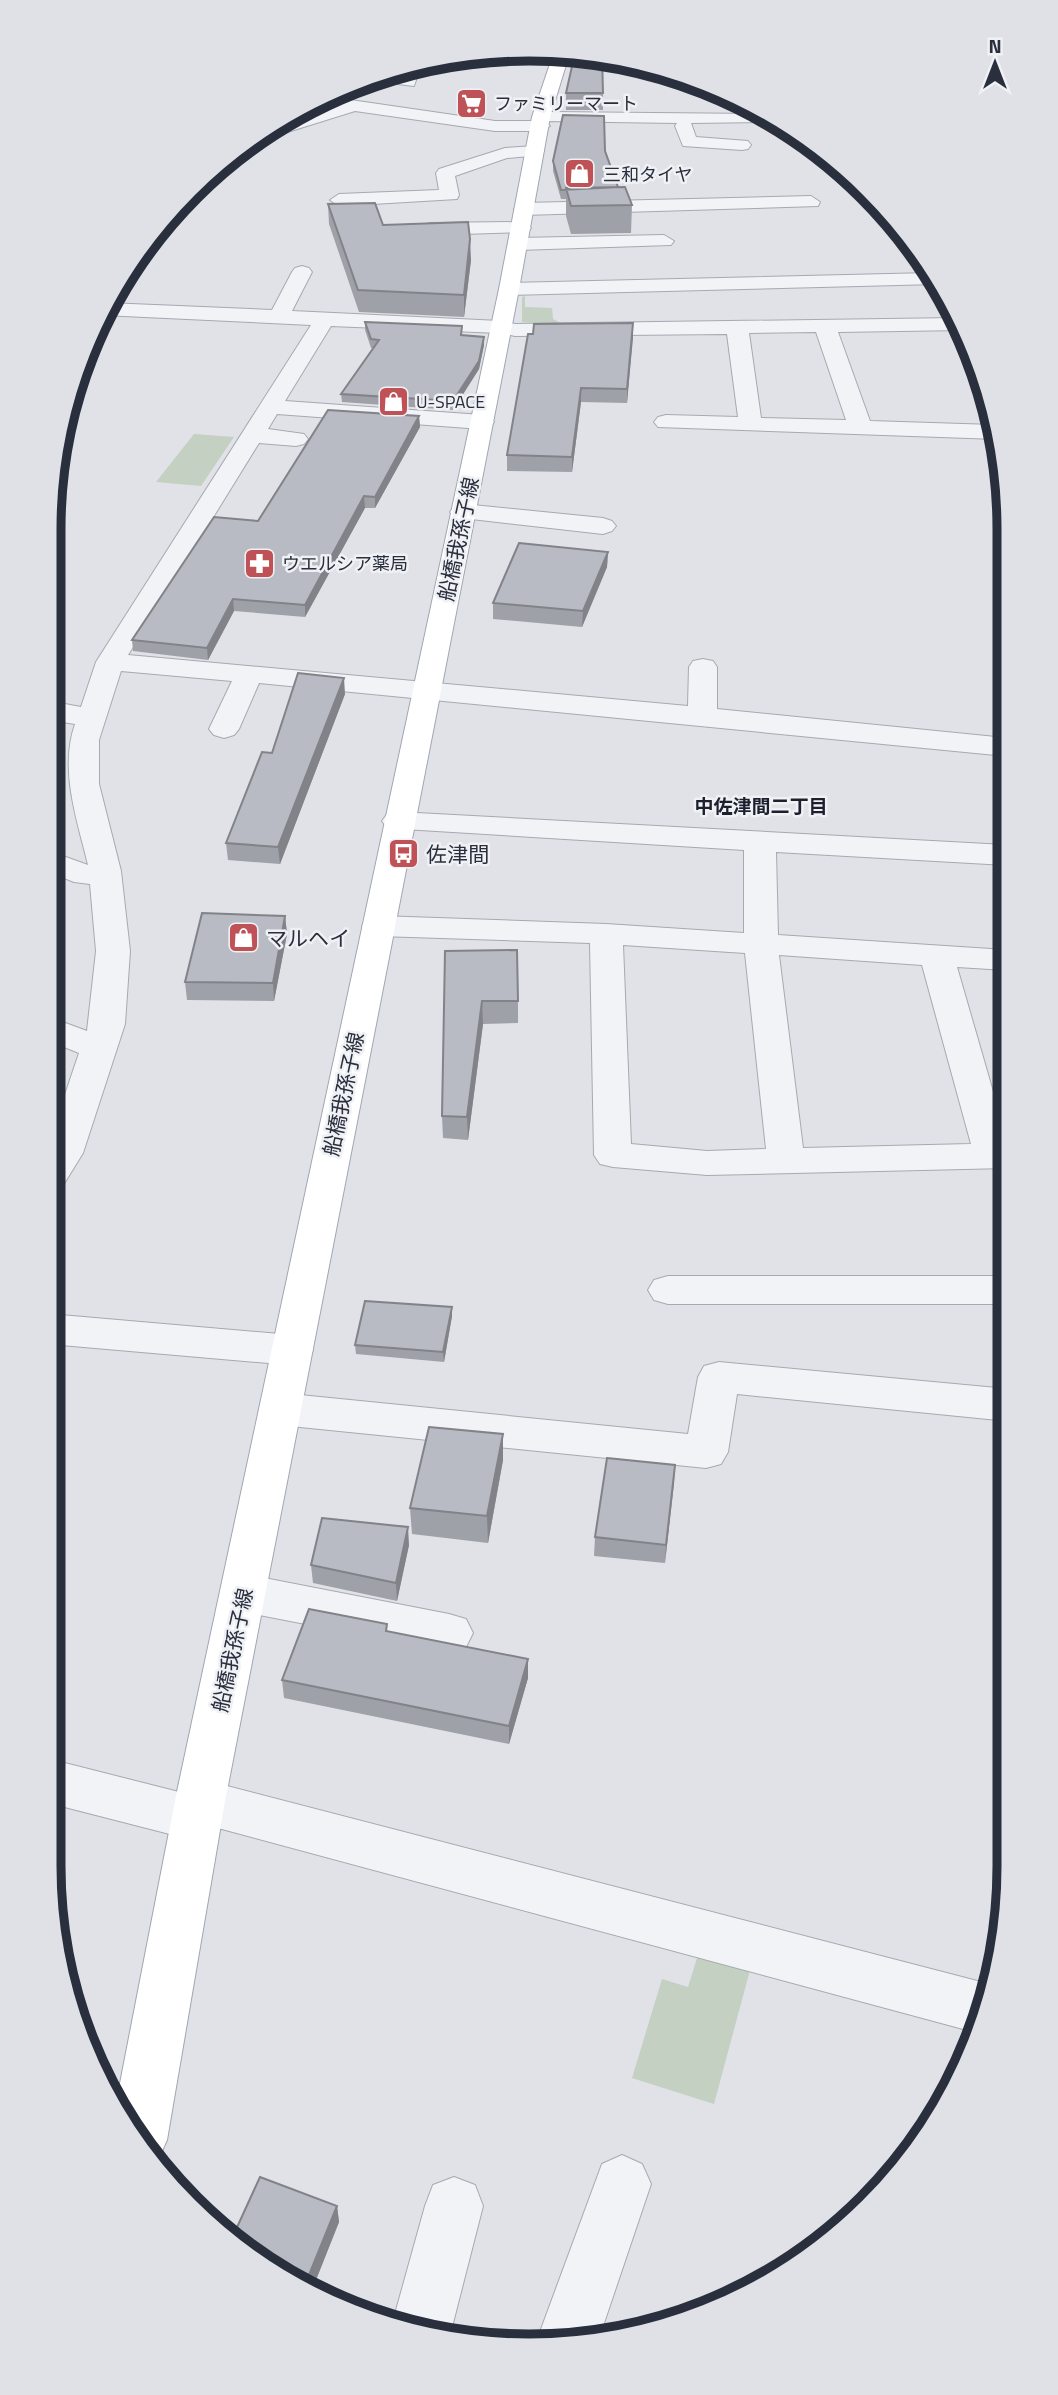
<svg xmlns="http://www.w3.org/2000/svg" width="1058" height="2395" viewBox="0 0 1058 2395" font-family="'Titillium Web','Noto Sans JP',sans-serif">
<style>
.green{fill:#c4d0c2}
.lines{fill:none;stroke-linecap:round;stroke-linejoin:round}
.minor-casing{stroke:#a6a9b1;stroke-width:2}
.major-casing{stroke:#a0a6b2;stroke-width:2}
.minor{fill:#f2f3f6;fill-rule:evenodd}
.major{fill:#fff;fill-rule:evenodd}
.wall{fill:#9ea1a8}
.shaded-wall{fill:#818388}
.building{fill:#b8bbc3;stroke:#818388;stroke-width:2}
.labels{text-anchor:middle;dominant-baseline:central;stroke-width:5;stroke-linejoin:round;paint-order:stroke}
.far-poi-label{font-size:18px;fill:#2a2f3d;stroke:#eff1f5;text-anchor:start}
.far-neighbourhood-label{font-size:19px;font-weight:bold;fill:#1c202e;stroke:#eff1f5}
.street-label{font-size:21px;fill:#2a2f3d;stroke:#eff1f5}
.poi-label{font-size:21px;fill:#2a2f3d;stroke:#eff1f5;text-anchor:start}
.rim{fill:none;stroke:#2a2f3d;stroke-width:9}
</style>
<rect width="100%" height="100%" fill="#e0e2e7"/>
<path class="green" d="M525,296v11l27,1 1,11 11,6 -42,-3v-25z
M194,434l40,3 -33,49 -45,-4z
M698,1955l52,15 -36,134 -82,-26 30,-99 26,8z"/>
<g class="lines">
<defs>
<path id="minor" d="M498,50l72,2v1l-8,5 -74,-1 -7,-4z
M422,62l-8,24 -49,-6 17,-6 20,2 4,-11z
M323,96l172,25h46l9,5 -9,5h-46l-140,-20 -93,29h-12l24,-15 57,-17 -23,-4z
M550,112l207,2 16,8 -82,1 5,14 52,4 3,4 -3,4 -6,1 -59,-4 -8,-20 2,-3 -133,-2 -3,-4 3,-4z
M535,146l6,1 3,4 -3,4 -34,3 -52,18 4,19 -2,4 -118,7 -9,-6 9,-6 100,-4 -3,-17 3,-4 66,-21z
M811,196l9,6 -2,4 -294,9 -10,-6 10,-6z
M521,222l7,2 3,4 -3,4 -99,3 -10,-6 10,-6z
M664,235l10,6 -3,4 -153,5 -7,-2 -3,-4 3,-4 7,-2z
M302,266l7,2 3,4 -20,39 208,10 15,3 442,-6 6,12 -125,2 32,89 124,4 3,14 -339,-12 -4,-5 4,-5 8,-2 72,2 -11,-83 -212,2 -15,-3 -169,-7 -46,75 197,14 8,2 4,5 -4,5 -8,2 -205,-15 -9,15 36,5 4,5 -4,5 -8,2 -37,-3 -131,212 560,51 1,-39 4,-6 10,-2 10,2 4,6v42l289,29v18l-747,-73 -20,46 -5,6 -10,3 -10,-3 -5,-6 23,-48 -111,-10 -22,69v44l22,87 9,80 -5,73 -42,129 -21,34 -13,4v-49l30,-89 -30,-12v-24l38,14 9,-80 -6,-67 -16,-2 -25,-10v-21l39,14c-11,-46 -29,-95 -13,-141l-26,-4v-19l32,6 15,-45 215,-337 -209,-10 5,-12 165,7 20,-38 3,-4zM816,332l30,88 -85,-2 -12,-85z
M931,273l6,11 -428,11 -7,-2 -3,-4 3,-4 7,-2z
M463,504l140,14 9,3 4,5 -4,5 -9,3 -149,-17 -4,-5 4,-5z
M398,812l608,33v20l-230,-13 2,83 228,15v20l-49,-3 50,173v28l-300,7 -94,-8 -13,-3 -6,-9 -4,-212 -211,-7 -12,-3 -5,-7 5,-7 12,-3 227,8 138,9v-83l-357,-22 -5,-7 5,-7zM623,945l122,8 21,196 -59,2 -76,-7zM779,955l143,10 49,179 -168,4z
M668,1276h339v28h-339l-14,-4 -6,-10 6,-10z
M49,1314l243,21 15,4 6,11 -6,11 -15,4 -243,-21z
M719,1362l289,27v32l-271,-27 -9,58 -7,12 -15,4 -426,-43 -15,-5 -6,-11 6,-11 15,-5 408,41 10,-57 6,-11z
M244,1574l205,40 17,5 7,14 -7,14 -17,5 -205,-40 -16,-6 -7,-13 7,-13z
M49,1759l130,33 3,-7 18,-6 785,204 4,2 -6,36 -5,12 -760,-205 -3,7 -18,6 -148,-38z
M622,2155l20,9 9,20 -53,157 -61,-1 65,-176z
M454,2177l21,8 8,21 -32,125 -2,6h-13l-43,-16 32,-115 8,-21z"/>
<path id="major" d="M554,52h16l-20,65 -31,172 -294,1512 -58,339 -9,20 -5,2 -38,-53 60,-308 324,-1512 33,-172z"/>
</defs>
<use href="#minor" class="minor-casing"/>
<use href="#major" class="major-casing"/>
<use href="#minor" class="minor"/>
<use href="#major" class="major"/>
</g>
<path class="wall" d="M566,93h37v17h-37z
M605,151l13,36 14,18 -1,28 -60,1 -5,-18v-17h-5l-8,-28v-10z
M328,204l143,56 -7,57 -105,-5 -30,-88z
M365,322l97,14 22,1v8l-5,24 -26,41 -111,-8 -1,-8 32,-46h-2l-6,-18z
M633,323l-6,80 -46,-1 -9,70 -65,-1v-16z
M419,416l1,11 -45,81h-10l-60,109 -71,-6 -26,49 -75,-9 -1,-11z
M608,552l-1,15 -25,60 -89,-8v-16z
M345,694l-65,170 -52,-4 -2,-17 46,-90z
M285,916l2,18 -13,67 -87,-1 -2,-18z
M445,951l73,50v22l-35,1 -15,116 -25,-2 -1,-22z
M452,1307v9l-8,46 -88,-8 -1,-9z
M503,1460l-15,83 -76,-9 -2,-26z
M675,1465l-10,98 -71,-7 1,-19z
M409,1545l-12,56 -84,-18 -2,-18z
M388,1632l140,46 -19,66 -225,-46 -2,-18z
M337,2206l2,16 -27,68 -23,-8 -56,-46z"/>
<path class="shaded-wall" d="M470,239l1,21 -7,57v-22z
M633,323v15l-6,65v-14z
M484,337v8l-5,24 -26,41v-9z
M581,388v14l-9,70v-15z
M419,416l1,11 -45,81v-11z
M364,496l1,12 -60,109v-12z
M608,552l-1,15 -25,60 1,-16z
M233,599l1,12 -26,49 -1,-12z
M344,678l1,16 -65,170 -2,-17z
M285,916l2,18 -13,67 -1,-18z
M482,1001l1,23 -15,116 -1,-23z
M452,1307v9l-8,46 -1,-10z
M503,1434v26l-15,83 -1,-27z
M675,1465l-1,19 -9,79 1,-18z
M408,1527l1,18 -12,56 -1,-18z
M528,1659v19l-19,66v-18z
M337,2206l2,16 -27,68 -3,-15z"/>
<path class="building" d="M575,53h17l10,2 1,38h-37z
M563,115l41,1 1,35 13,36 -57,3 -8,-29z
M625,187l7,18 -61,1 -5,-18z
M375,203l8,22 85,-3 2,17 -6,56 -106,-5 -30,-86z
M365,322l97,4 -1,9 23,2 -5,24 -26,40 -112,-7 38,-54 -8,-1z
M633,323l-6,66 -46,-1 -9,69 -65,-2 21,-121h5l1,-10z
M328,410l91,6 -44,81 -11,-1 -59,109 -72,-6 -26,49 -75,-8 82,-123 44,4z
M519,543l89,9 -25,59 -90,-8z
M298,673l46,5 -66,169 -52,-4 36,-91 10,1z
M202,913l83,3 -12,67 -88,-1z
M517,950l1,51h-36l-15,116 -25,-1 3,-165z
M365,1301l87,6 -9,45 -88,-7z
M429,1427l74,7 -16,82 -77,-8z
M607,1458l68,7 -9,80 -71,-8z
M322,1518l86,9 -12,56 -85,-18z
M309,1609l78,15 -1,7 142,28 -19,67 -227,-46z
M260,2177l77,29 -28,69 -52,-20 -24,-19z"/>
<defs>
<symbol id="supermarket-square" viewBox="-11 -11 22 22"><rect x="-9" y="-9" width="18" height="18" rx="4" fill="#bf5257" stroke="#eff1f5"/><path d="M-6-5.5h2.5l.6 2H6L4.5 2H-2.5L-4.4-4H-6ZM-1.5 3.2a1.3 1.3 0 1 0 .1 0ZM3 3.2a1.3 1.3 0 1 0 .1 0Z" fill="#fff"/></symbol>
<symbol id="shop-square" viewBox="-11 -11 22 22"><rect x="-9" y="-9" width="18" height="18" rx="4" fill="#bf5257" stroke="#eff1f5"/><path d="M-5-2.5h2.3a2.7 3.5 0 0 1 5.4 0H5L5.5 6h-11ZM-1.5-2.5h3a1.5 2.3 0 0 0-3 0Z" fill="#fff"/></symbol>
<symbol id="pharmacy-square" viewBox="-11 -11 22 22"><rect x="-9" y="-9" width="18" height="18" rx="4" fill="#bf5257" stroke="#eff1f5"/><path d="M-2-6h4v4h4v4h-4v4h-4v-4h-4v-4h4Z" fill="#fff"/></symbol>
<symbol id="bus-square" viewBox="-11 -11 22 22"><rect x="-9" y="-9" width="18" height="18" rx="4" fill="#bf5257" stroke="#eff1f5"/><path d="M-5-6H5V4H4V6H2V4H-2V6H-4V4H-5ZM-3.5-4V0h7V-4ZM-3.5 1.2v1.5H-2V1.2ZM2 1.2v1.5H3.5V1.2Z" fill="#fff"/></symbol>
</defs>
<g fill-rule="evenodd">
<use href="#supermarket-square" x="454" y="86" width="35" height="35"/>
<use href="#shop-square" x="562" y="156" width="35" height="35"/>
<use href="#shop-square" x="376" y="384" width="35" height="35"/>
<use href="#pharmacy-square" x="242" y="546" width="35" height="35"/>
<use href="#bus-square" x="386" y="836" width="35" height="35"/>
<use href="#shop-square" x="226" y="920" width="35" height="35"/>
</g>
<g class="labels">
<g class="far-poi-label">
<text x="494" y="103">ファミリーマート</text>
<text x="603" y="174">三和タイヤ</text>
<text x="416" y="401">U-SPACE</text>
<text x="282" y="563">ウエルシア薬局</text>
</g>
<g class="far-neighbourhood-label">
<text x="761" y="805">中佐津間二丁目</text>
</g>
<g class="street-label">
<text transform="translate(458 539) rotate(-78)">船橋我孫子線</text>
<text transform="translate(343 1094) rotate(-78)">船橋我孫子線</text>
<text transform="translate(232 1650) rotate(-78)">船橋我孫子線</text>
</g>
<g class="poi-label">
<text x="426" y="854">佐津間</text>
<text x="266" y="938">マルヘイ</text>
</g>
</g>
<path d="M0 0H1058V2395H0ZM529 61H529A468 468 0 0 1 997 529V1866A468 468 0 0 1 529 2334H529A468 468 0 0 1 61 1866V529A468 468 0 0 1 529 61Z" fill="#dfe1e6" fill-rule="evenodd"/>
<path class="rim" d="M529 61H529A468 468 0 0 1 997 529V1866A468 468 0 0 1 529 2334H529A468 468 0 0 1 61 1866V529A468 468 0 0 1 529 61Z"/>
<g transform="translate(995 63)" stroke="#eff1f5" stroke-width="5" paint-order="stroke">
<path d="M0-5L12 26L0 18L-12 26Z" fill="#2a2f3d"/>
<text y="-10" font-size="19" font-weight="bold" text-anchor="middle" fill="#2a2f3d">N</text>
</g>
</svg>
